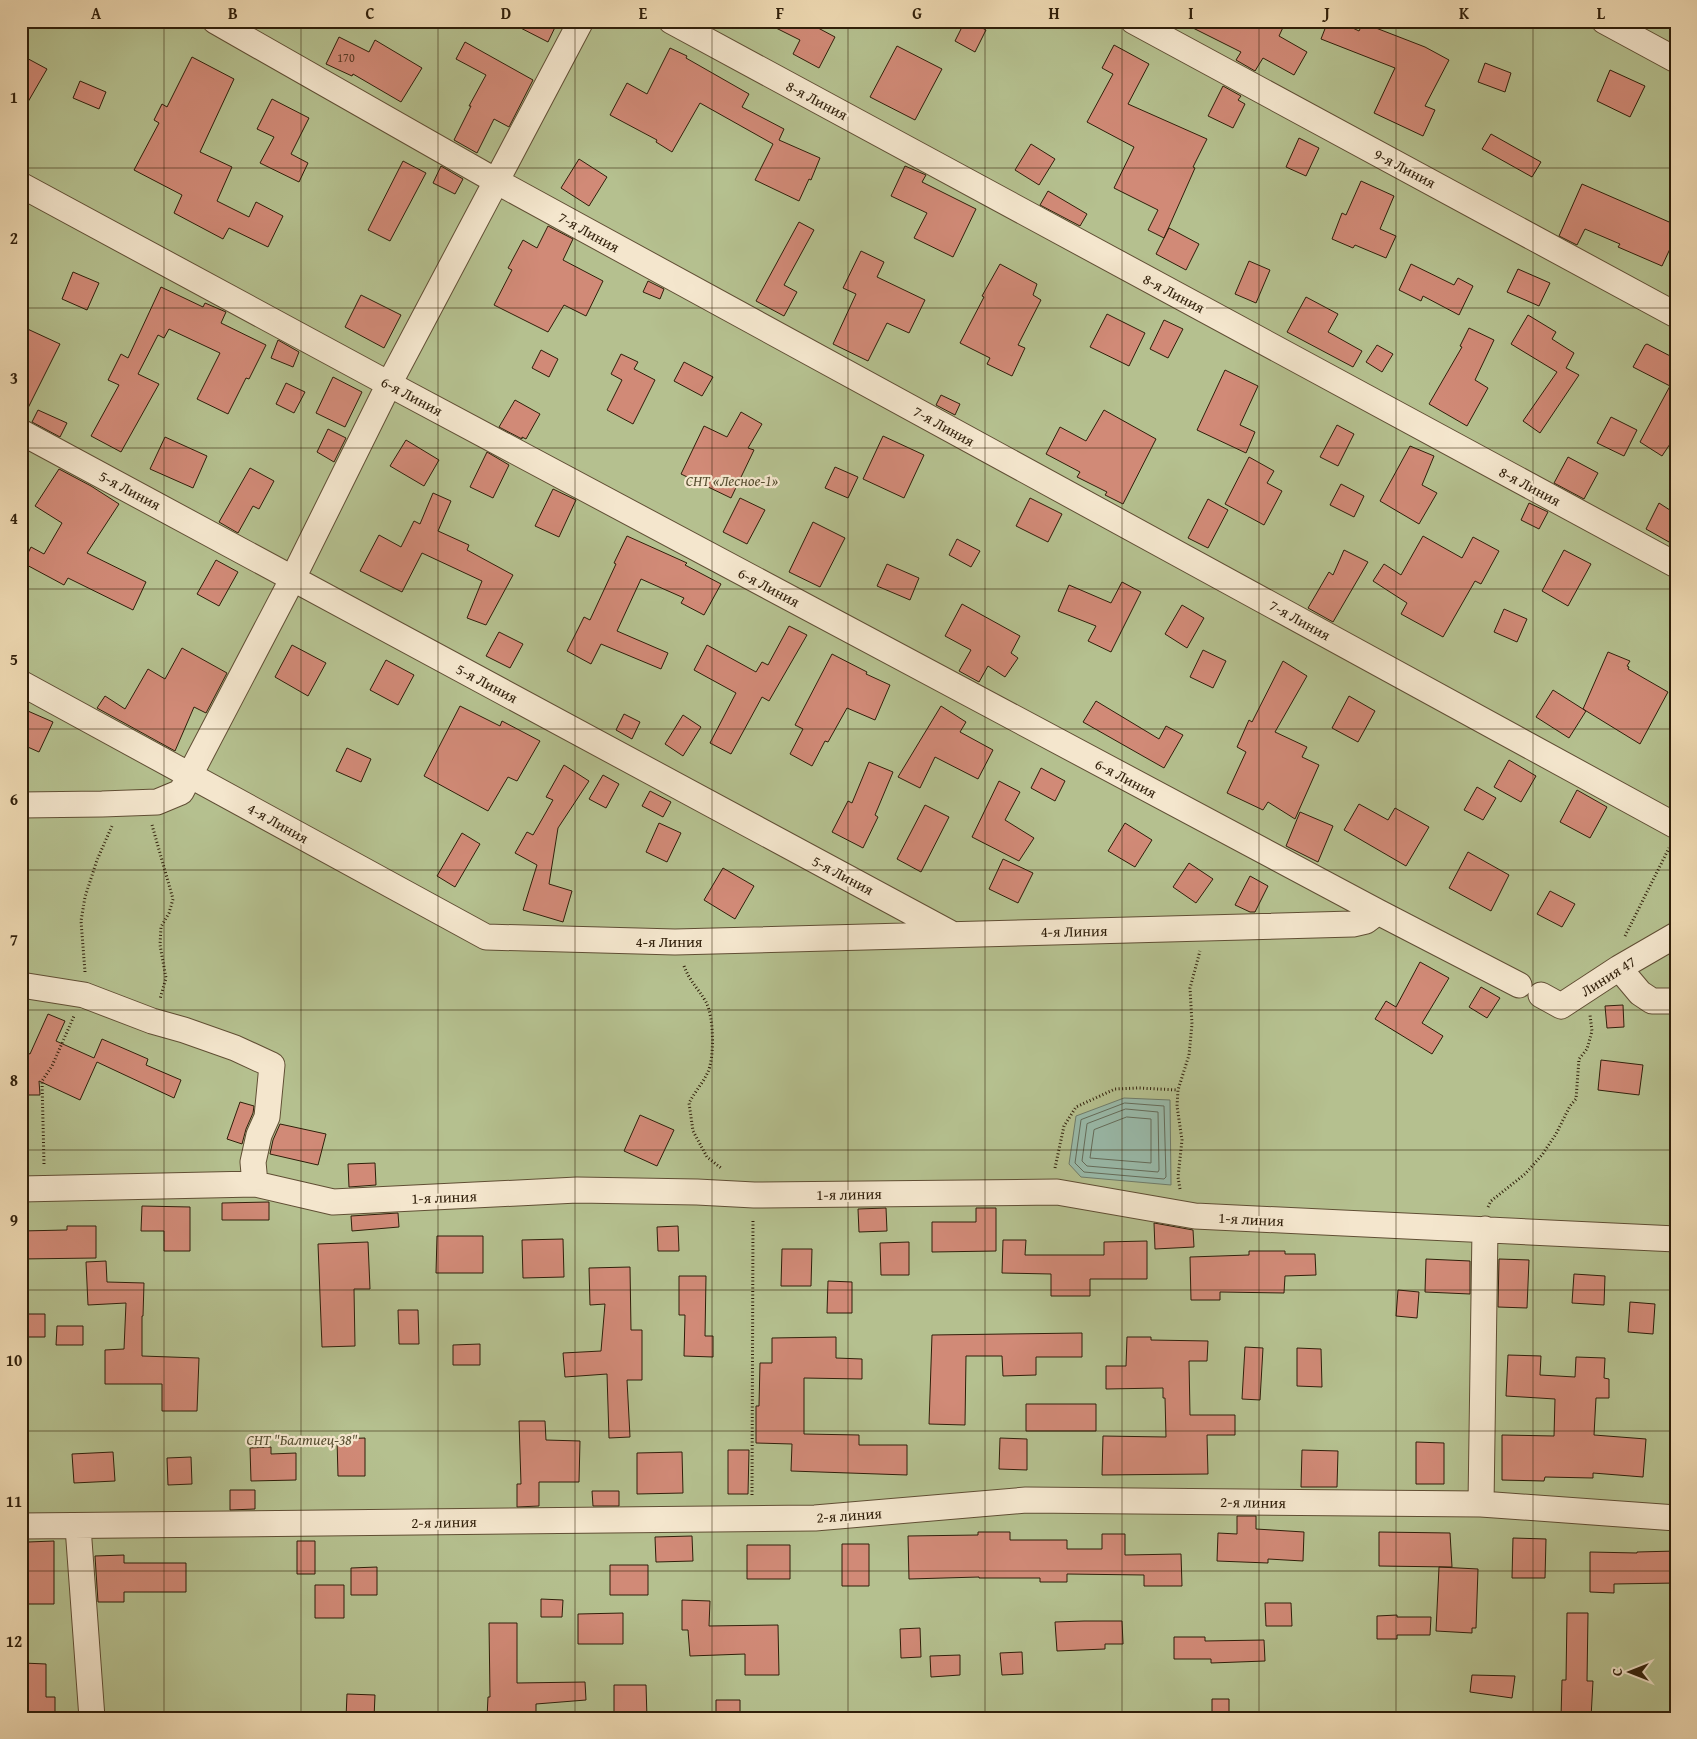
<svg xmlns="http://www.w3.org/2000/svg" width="1697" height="1739" viewBox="0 0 1697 1739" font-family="'Gentium Book Plus',serif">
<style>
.green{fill:#b5c08f;stroke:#72704c}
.water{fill:#99baaa;stroke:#6f7c6a}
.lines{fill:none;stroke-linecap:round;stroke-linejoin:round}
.shore{stroke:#646c5a;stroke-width:1}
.building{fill:#d18a77;stroke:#301f0a}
.street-casing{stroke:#604e34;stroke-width:27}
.path{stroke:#301f0a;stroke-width:3;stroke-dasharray:1 2.5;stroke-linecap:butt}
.street{stroke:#f4e6cd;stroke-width:25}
.grid{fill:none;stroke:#301f0a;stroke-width:1;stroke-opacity:0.55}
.labels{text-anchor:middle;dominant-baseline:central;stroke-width:4.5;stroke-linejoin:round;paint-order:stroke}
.number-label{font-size:12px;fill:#583a25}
.street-label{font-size:15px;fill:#301f0a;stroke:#f4e6cd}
.park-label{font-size:15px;font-style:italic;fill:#584f32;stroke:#f4e6cd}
.neatline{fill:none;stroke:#301f0a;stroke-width:2}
.grid-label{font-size:16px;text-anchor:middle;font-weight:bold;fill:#301f0a}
</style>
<rect width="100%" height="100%" fill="#eed9b2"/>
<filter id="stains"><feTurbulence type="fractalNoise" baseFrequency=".004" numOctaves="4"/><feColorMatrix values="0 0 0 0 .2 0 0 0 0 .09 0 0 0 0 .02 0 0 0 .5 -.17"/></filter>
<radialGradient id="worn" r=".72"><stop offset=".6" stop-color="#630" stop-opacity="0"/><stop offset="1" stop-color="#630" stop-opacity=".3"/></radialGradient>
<path class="green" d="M21,21h1655v1697h-1655z"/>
<path class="water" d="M1124,1098l46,2 1,85 -90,-8 -12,-13 7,-48z"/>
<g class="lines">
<path class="shore" d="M1125,1103l39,3 2,71 -2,2 -80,-7 -9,-9 6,-43z
M1126,1109l32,3 1,58 -1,2 -71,-6 -5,-5 5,-37z
M1127,1117l24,2v44l-61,-5 4,-28z"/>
</g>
<path class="building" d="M507,21h51l-10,21z
M762,21h43l30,16 -16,31 -26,-14 7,-14z
M965,21h4l17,9 -11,22 -20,-11z
M1179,21h107l-7,15 28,16 -13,23 -31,-17 -8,13 -19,-11 5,-8z
M1328,21h10l21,10 4,-8 62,24 24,13 -24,46 10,4 -12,26 -49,-23 21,-45 -74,-29z
M339,37l30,15 6,-12 47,28 -21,34 -48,-28 -1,2 -26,-12z
M465,42l68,38 -24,47 -15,-8 -17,34 -23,-13 17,-34h-2l17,-31 -30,-16z
M1114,45l35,19 -21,40 79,35 -14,28 2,1 -31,70 -16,-8 10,-20 -44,-22 20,-41 -47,-25 26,-48 -11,-6z
M897,46l45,23 -27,51 -45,-23z
M670,48l17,8 -1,2 63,36 -7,13 42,22 -5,11 41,18 -9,22 -2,-1 -10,22 -44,-21 18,-36 -73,-41 -28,49 -16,-10 1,-2 -47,-25 17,-32 20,11z
M21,55l26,14 -26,45z
M192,57l42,22 -34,73 32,15 -15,34 32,16 7,-15 27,14 -15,31 -39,-19 -6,11 -49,-26 8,-18 -48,-25 25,-47 -5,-3 8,-16 5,3z
M1485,63l26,10 -6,19 -27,-10z
M1610,70l35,16 -15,31 -33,-16z
M80,81l26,11 -7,17 -26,-11z
M1223,86l18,10 -3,4 7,4 -12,24 -25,-12z
M272,99l37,19 -18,36 17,9 -9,19 -39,-19 14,-26 -17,-8z
M1491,134l50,28 -9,15 -50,-28z
M1299,138l20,10 -13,28 -20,-9z
M1031,144l24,15 -16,26 -24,-15z
M579,159l28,18 -18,29 -28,-18z
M403,161l23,12 -36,68 -22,-11z
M441,166l22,13 -8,15 -22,-11z
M905,166l21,9 -4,7 54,27 -23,48 -39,-19 13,-25 -36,-17z
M1361,181l33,15 -14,33 16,7 -10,22 -31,-13 -2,3 -21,-9 10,-26 4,2z
M1582,184l94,41v11l-14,30 -44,-19 2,-3 -35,-15 -8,16 -18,-9z
M1048,191l39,23 -7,12 -40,-21z
M799,222l15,8 -30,55 13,7 -13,24 -28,-15z
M548,226l25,13 -10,21 40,21 -17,35 -22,-11 -16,27 -54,-27 18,-35 -4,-2 15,-28 14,8z
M1169,228l30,16 -13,26 -30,-16z
M861,251l23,11 -7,15 48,23 -16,33 -22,-10 -19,38 -35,-17 23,-50 -13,-6z
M1249,261l21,9 -14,33 -21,-9z
M1000,264l37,20 -4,11 8,5 -23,45 7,3 -13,28 -25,-12 3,-6 -30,-15 24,-46 -2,-1z
M1411,264l43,21 4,-7 15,8 -14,29 -36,-19 -2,5 -22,-11z
M1518,269l32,14 -11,23 -32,-14z
M73,272l26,11 -12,27 -25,-11z
M648,281l16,8 -4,10 -17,-7z
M161,287l42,20 2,-4 21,9 -5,11 45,22 -17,34 -3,-1 -18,36 -31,-15 23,-46 -51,-24 -5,9 -6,-3 -20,39 21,10 -38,68 -30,-16 28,-51 -11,-5 13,-26 7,4z
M361,295l40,20 -17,33 -39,-21z
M1306,297l32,17 -10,18 34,19 -9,16 -66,-35z
M1107,314l38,19 -16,33 -39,-19z
M1528,315l28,17 -4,7 22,14 -8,15 13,7 -39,58 -17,-12 34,-49 -46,-28z
M1164,320l19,9 -15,29 -18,-9z
M21,326l39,18 -37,74h-2z
M1469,328l25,12 -19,40 13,8 -21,38 -38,-22 33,-57 -2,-1z
M278,340l21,12 -6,15 -22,-9z
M1647,344l29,15v76l-14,21 -22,-14 30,-56 -37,-19 12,-22z
M1377,345l16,9 -11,18 -16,-10z
M541,350l17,9 -9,18 -17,-9z
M621,354l17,8 -4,7 21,11 -22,44 -26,-14 15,-30 -11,-6z
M684,362l29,15 -11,19 -28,-15z
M1225,370l33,16 -18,39 15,7 -9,21 -49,-23z
M333,377l29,15 -17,35 -29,-14z
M286,383l19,9 -11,21 -18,-9z
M941,395l19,9 -5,11 -19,-10z
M515,400l25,14 -14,25 -4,-2v2l-23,-12z
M38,410l29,13 -7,14 -28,-15z
M1104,410l52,29 -33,65 -18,-9 2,-3 -30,-15 3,-5 -34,-18 14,-27 26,14z
M741,412l21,12 -14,24 6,2 -23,48 -50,-24 23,-48 23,11z
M1611,417l26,13 -13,26 -27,-13z
M1337,425l17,9 -16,32 -18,-9z
M328,429l18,9 -12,24 -17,-10z
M883,436l41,19 -20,43 -41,-19z
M165,437l42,19 -14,32 -43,-19z
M406,440l33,20 -15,26 -34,-20z
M1410,446l24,10 -12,29 15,8 -18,31 -39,-23z
M487,452l22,13 -16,33 -23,-11z
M1249,457l25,14 -7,12 15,8 -18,34 -39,-21z
M1568,457l30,16 -14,26 -30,-16z
M835,467l23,10 -10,21 -23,-10z
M250,468l24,13 -15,28 -6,-3 -15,27 -19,-11z
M59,469l32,17 28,18 -32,49 59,29 -13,28 -65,-32 -4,7 -41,-22 8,-16 13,7 18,-31 -27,-17z
M1341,484l23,12 -10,21 -24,-12z
M553,489l23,11 -17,37 -24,-11z
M433,493l18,8 -13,30 31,14 -2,5 46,25 -27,50 -19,-7 15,-37 -60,-28 -20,39 -42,-21 19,-36 22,12 13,-26 6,3z
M740,498l25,12 -18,34 -24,-12z
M1030,498l32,16 -14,28 -32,-16z
M1208,499l20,11 -20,38 -20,-10z
M1529,503l19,9 -9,17 -18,-9z
M1659,503l17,11v18l-7,10 -23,-13z
M813,522l32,16 -25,49 -31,-15z
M627,536l60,27 -2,2 36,19 -17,31 -23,-12 3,-5 -43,-19 -24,52 51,22 -7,16 -60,-25 -10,20 -24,-13 17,-34 6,3 26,-56 -2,-1z
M1423,536l39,22 11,-21 26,14 -18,33 -6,-3 -32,56 -42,-23 6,-11 -34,-22 11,-17 17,11z
M957,539l23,12 -9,16 -22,-12z
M1344,550l24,12 -35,60 -25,-14 21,-36 4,3z
M1564,550l27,14 -23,42 -26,-15z
M216,560l22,12 -19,34 -22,-12z
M887,564l32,14 -9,22 -33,-14z
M1122,582l19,10 -30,60 -23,-11 8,-15 -38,-15 11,-26 42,18z
M962,604l58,32 -9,17 7,5 -13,19 -17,-11 -9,16 -20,-11 12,-21 -26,-14z
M1182,605l22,13 -17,30 -22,-14z
M1504,609l23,10 -10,23 -23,-10z
M789,626l18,9 -38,66 -7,-4 -31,57 -21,-11 26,-50 -42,-23 13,-25 49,27 6,-10 6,3z
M499,632l24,12 -13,24 -24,-12z
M292,645l34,18 -18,33 -33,-19z
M182,648l45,25 -21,40 -12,-6 -19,44 -78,-43 8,-12 20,13 23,-40 17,10z
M1203,650l23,11 -13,27 -23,-11z
M1608,652l22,9 -3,5 2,1 -1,2 40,23 -28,52 -57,-35z
M832,654l35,18 -1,2 24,11 -15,35 -28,-12 -19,34 -3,-1 -13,25 -22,-12 13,-25 -8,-4z
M386,660l28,15 -16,30 -28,-15z
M1283,661l24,15 -32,56 32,15 -5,10 17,8 -24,54 -27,-17 -5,8 -36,-17 19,-41 -9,-5 12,-27 3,2z
M1553,690l33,21 -17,27 -33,-21z
M1349,696l26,15 -17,31 -26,-14z
M1096,701l63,38 7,-13 17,9 -19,33 -81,-46z
M460,706l40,20 2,-5 38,20 -23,40 -9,-4 -20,34 -64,-35z
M941,706l25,16 -6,10 33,18 -15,29 -43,-22 -15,31 -22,-11z
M21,708l32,14 -14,30 -18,-8z
M624,714l16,8 -8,17 -16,-9z
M683,715l18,12 -18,29 -18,-12z
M347,748l24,11 -10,23 -25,-11z
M1509,760l27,16 -15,26 -27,-15z
M869,762l24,10 -18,43 3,2 -15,31 -31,-16 16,-31 4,2z
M564,765l25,16 -31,47 -9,56 23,7 -9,31 -40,-12 14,-45 -22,-12 12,-21 6,3 20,-35 -7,-3z
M1041,768l24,13 -10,20 -24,-13z
M603,775l16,9 -13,24 -17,-9z
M999,781l21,11 -15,28 29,18 -15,23 -47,-24z
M1477,787l19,11 -13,22 -19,-10z
M1577,790l30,17 -17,31 -30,-16z
M650,791l21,11 -8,15 -21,-11z
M1359,804l29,16 7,-12 34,19 -23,39 -62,-36z
M925,805l24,12 -28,55 -24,-13z
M1300,812l33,14 -15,36 -32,-16z
M659,823l22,10 -14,29 -21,-10z
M1125,823l27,17 -17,27 -27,-16z
M462,833l18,11 -25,43 -18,-11z
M1468,852l41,23 -18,36 -42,-23z
M1003,859l30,14 -15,30 -29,-14z
M1189,863l24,16 -17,24 -23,-16z
M723,868l31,18 -19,33 -31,-19z
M1250,876l18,10 -13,26h-5l-15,-7z
M1550,891l25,13 -13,23 -25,-13z
M1420,962l29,16 -27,45 21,13 -11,18 -57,-35 11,-18 10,6z
M1481,987l19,11 -13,20 -18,-11z
M1623,1005l1,22 -17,1 -2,-22z
M48,1014l17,7 -9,20 38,17 8,-19 46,20 -2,6 35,15 -7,18 -77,-36 -17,38 -41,-19 1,14h-19v-44l9,3z
M1601,1060l42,5 -4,30 -41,-5z
M240,1102l14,4 -1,7 -7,16 -4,15 -15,-5z
M640,1115l34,15 -17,36 -33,-15z
M280,1124l46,10 -8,31 -48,-11 3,-14z
M375,1163l1,22 -27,2 -1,-23z
M269,1202v18h-47v-17z
M142,1206l48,1v44h-26v-20h-23z
M886,1208l1,23 -28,1 -1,-23z
M976,1208h20v43l-64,1v-30h44z
M398,1213l1,14 -47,4 -1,-15z
M1154,1223l39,7 1,17 -39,2z
M67,1226h29v32l-75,1v-28l46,-1z
M678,1226l1,25h-21l-1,-24z
M437,1236h46v37h-47z
M563,1239l1,38 -41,1 -1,-38z
M1003,1240h23l-1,15h79v-13l43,-1v38h-57v17h-39v-22l-49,-1z
M368,1242l2,47h-16l1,57 -33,1 -4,-103z
M909,1242v33h-28l-1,-32z
M782,1249h30l-1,37h-30z
M1249,1251h36v3h30l1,21 -31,1 -1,17 -64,-1v8h-29l-1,-43 59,-2z
M1426,1259l44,2v33l-45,-2z
M1499,1259l30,1 -2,48 -29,-1z
M106,1261l1,21 37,1 -1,33h-1v40l57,2 -2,53h-35v-27h-57v-34l19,-1 2,-46 -38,2 -2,-43z
M630,1267l1,63h11v50h-15l3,57 -21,1 -2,-64 -42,3 -2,-24 38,-2 4,-47 -15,1 -1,-37z
M1574,1274l31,2 -1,29 -32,-2z
M679,1276h27l-1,60h8v21l-29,-1 1,-41h-6z
M828,1281l24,1v31h-25z
M1398,1290l21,2 -2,26 -21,-2z
M1630,1302l25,2 -2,30 -25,-2z
M398,1310h20l1,34h-20z
M21,1314h24v23h-24z
M57,1326h26v19h-27z
M1082,1333v24h-46v18l-33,1 -1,-20h-36l-1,69 -36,-1 3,-89z
M836,1337v21l26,1v20l-58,-1v56l55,1v10h48v30l-116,-4 1,-27 -36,-1v-37h3l1,-43h12v-25z
M1127,1337h24v3l57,1 -1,20h-18l1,54h45v20h-28l1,39 -106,1 1,-39 63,1 -1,-39h-2v-10l-57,1v-23h20z
M480,1344v21h-27v-20z
M1245,1347l18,1 -3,52 -18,-1z
M1297,1348l24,1 1,38 -25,-1z
M1508,1355l33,1 -1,19 35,2 1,-20 29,1 -1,20 5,1v19h-13l-2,37 52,4 -3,38 -50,-4v5l-48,-1 -1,4 -42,-1v-45l52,1 1,-37 -49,-3z
M1026,1404h70v27h-70z
M519,1421h26l1,19 34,1 -1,41h-40v24l-22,1v-23h4z
M365,1438v38h-27l-1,-37z
M1000,1438l27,1v31l-28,-1z
M1416,1442l28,1v41h-28z
M271,1447v7l25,-1v27l-45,1 -1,-33z
M728,1450h21l-1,44h-20z
M1302,1450l36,1 -1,36h-36z
M113,1452l2,29 -41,2 -2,-29z
M682,1452l1,41 -46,1v-41z
M191,1457l1,27 -24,1 -1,-27z
M230,1490h25v19l-25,1z
M592,1491h27v15h-26z
M1237,1516h19v13l48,3 -1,29 -35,-2v4l-51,-2 1,-28 19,1z
M978,1532h32v8h57v9h35v-15h23v21l56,-1 1,32h-38v-11l-77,-1v8h-27v-4h-61v-1l-70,2 -1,-43 70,-1z
M1379,1532l71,1 2,34 -73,-1z
M692,1536l1,25 -37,1 -1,-25z
M1513,1538l33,1 -1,39h-33z
M54,1541v63h-33v-33h7v-29z
M297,1541h18v33h-18z
M842,1544h27v42h-27z
M747,1545h43v34h-43z
M1676,1551v32l-62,1v9l-24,-1v-40l47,1v-1z
M124,1555v8h62v29h-62v10h-26l-3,-46z
M610,1565h38v30h-38z
M377,1567v28h-26v-27z
M1439,1567l39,2 -2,59h-4v5l-36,-2z
M315,1585h29v33h-29z
M541,1599l22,1 -1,17h-21z
M682,1600l28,1 -1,25 69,-1 1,50h-34v-21l-55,2 -2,-26h-6z
M1265,1603h26l1,23h-26z
M623,1613v31h-45v-30z
M1567,1613h21l-1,68h6l-2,37h-30l1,-38h4z
M1397,1615v2h34l-1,18h-33v4h-20v-23z
M1084,1621h38l1,23h-18v5l-48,2 -2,-29z
M489,1623h28v60l68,-1 1,18 -50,4v14h-49l1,-21h2z
M920,1628l1,29 -20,1 -1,-29z
M1174,1637h31v4l59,-1 1,21 -54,2v-4h-37z
M1022,1652l1,22 -21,1 -2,-22z
M960,1655v20l-29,2 -1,-21z
M23,1663l23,1v33h9v21h-33z
M1472,1675l43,1 -3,22 -42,-6z
M614,1685h32l1,33h-33z
M347,1694l28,1 -1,23h-28z
M1212,1699h17v19h-17z
M716,1700h24v18h-24z"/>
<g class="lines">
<defs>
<path id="street" d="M215,21l281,160 1180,645
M671,21l1005,544
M1133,21l543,294
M1604,21l72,39
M21,185l368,199 989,528 141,73
M21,432l929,501
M21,683l465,254 189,5 678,-18 13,-3 12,-9
M21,805l81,-1 55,-2 24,-10 112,-214 96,-194 192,-363
M1619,968l21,25 12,8h24
M21,985l63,10 68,26 32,9 51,18 37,17 -5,52 -8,18 -6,27 2,22
M1541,995l20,11 58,-38 57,-33
M21,1189l234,-5 78,18 244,-12 120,2 57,3 303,-3 138,24 481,23
M1481,1504l4,-275
M21,1526l794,-8 211,-18 455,4 195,14
M78,1527l14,191"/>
</defs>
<use href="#street" class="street-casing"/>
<path class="path" d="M152,825l21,74 -4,14 -8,14 -1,18 6,33 -6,21
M1625,936l44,-88
M684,966c6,16 14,22 22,36 8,15 9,57 1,72 -5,10 -13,19 -18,29l4,28 14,26 14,11
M85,972l-4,-51 4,-24 12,-37 15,-34
M44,1164l-2,-83 10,-15 22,-50
M1055,1168l9,-42 12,-19 39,-18 24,-1 39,2
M1180,1189l-2,-12 4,-37 -5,-34 1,-16 11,-35 3,-31 -2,-36 10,-37
M1488,1207l3,-6 34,-27 17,-19 14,-21 14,-28 6,-7 3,-40 8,-10 5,-18 -2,-16
M752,1495l1,-276"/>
<use href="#street" class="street"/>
</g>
<path class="grid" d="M164,21v1697M301,21v1697M438,21v1697M575,21v1697M712,21v1697M848,21v1697M985,21v1697M1122,21v1697M1259,21v1697M1396,21v1697M1533,21v1697M21,168h1655M21,308h1655M21,448h1655M21,589h1655M21,729h1655M21,870h1655M21,1010h1655M21,1150h1655M21,1290h1655M21,1431h1655M21,1571h1655"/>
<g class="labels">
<g class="number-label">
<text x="346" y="57">170</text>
</g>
<g class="street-label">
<text transform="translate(817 100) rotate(28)">8-я Линия</text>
<text transform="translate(1405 168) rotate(28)">9-я Линия</text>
<text transform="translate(589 232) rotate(29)">7-я Линия</text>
<text transform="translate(1174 293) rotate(28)">8-я Линия</text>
<text transform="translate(412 396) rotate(28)">6-я Линия</text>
<text transform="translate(944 426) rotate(29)">7-я Линия</text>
<text transform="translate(1530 486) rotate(28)">8-я Линия</text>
<text transform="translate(130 490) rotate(28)">5-я Линия</text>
<text transform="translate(769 587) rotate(28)">6-я Линия</text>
<text transform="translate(1300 620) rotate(29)">7-я Линия</text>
<text transform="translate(487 683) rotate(28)">5-я Линия</text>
<text transform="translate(1126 778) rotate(28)">6-я Линия</text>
<text transform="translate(278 823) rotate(29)">4-я Линия</text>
<text transform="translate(843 875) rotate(28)">5-я Линия</text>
<text transform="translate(1074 931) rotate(-1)">4-я Линия</text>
<text x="669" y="941">4-я Линия</text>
<text transform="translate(1608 976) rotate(-32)">Линия 47</text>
<text transform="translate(849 1194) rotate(-1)">1-я линия</text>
<text transform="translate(444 1197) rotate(-2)">1-я линия</text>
<text transform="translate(1251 1219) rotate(3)">1-я линия</text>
<text transform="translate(1253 1502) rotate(1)">2-я линия</text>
<text transform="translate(849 1515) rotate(-4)">2-я линия</text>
<text transform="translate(444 1522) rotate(-1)">2-я линия</text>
</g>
<g class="park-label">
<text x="732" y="480">СНТ «Лесное-1»</text>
<text x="302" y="1439">СНТ "Балтиец-38"</text>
</g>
</g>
<rect width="1697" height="1739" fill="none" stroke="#eed9b2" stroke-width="55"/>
<g transform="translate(1630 1672) rotate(270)" stroke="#f4e6cd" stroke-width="4" paint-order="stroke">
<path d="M0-4L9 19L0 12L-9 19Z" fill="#301f0a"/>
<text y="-8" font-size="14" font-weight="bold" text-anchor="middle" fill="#301f0a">С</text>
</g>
<rect x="28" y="28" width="1642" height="1684" class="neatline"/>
<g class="grid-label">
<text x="96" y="19">A</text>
<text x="233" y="19">B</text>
<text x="370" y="19">C</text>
<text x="506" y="19">D</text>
<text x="643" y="19">E</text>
<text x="780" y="19">F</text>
<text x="917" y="19">G</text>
<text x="1054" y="19">H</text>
<text x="1191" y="19">I</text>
<text x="1327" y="19">J</text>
<text x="1464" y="19">K</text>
<text x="1601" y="19">L</text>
<text x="14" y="103">1</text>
<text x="14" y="244">2</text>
<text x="14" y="384">3</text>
<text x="14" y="524">4</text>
<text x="14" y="665">5</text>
<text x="14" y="805">6</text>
<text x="14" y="945">7</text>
<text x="14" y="1086">8</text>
<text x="14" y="1226">9</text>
<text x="14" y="1366">10</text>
<text x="14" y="1507">11</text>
<text x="14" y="1647">12</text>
</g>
<rect width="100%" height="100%" filter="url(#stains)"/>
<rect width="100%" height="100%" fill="url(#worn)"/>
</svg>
